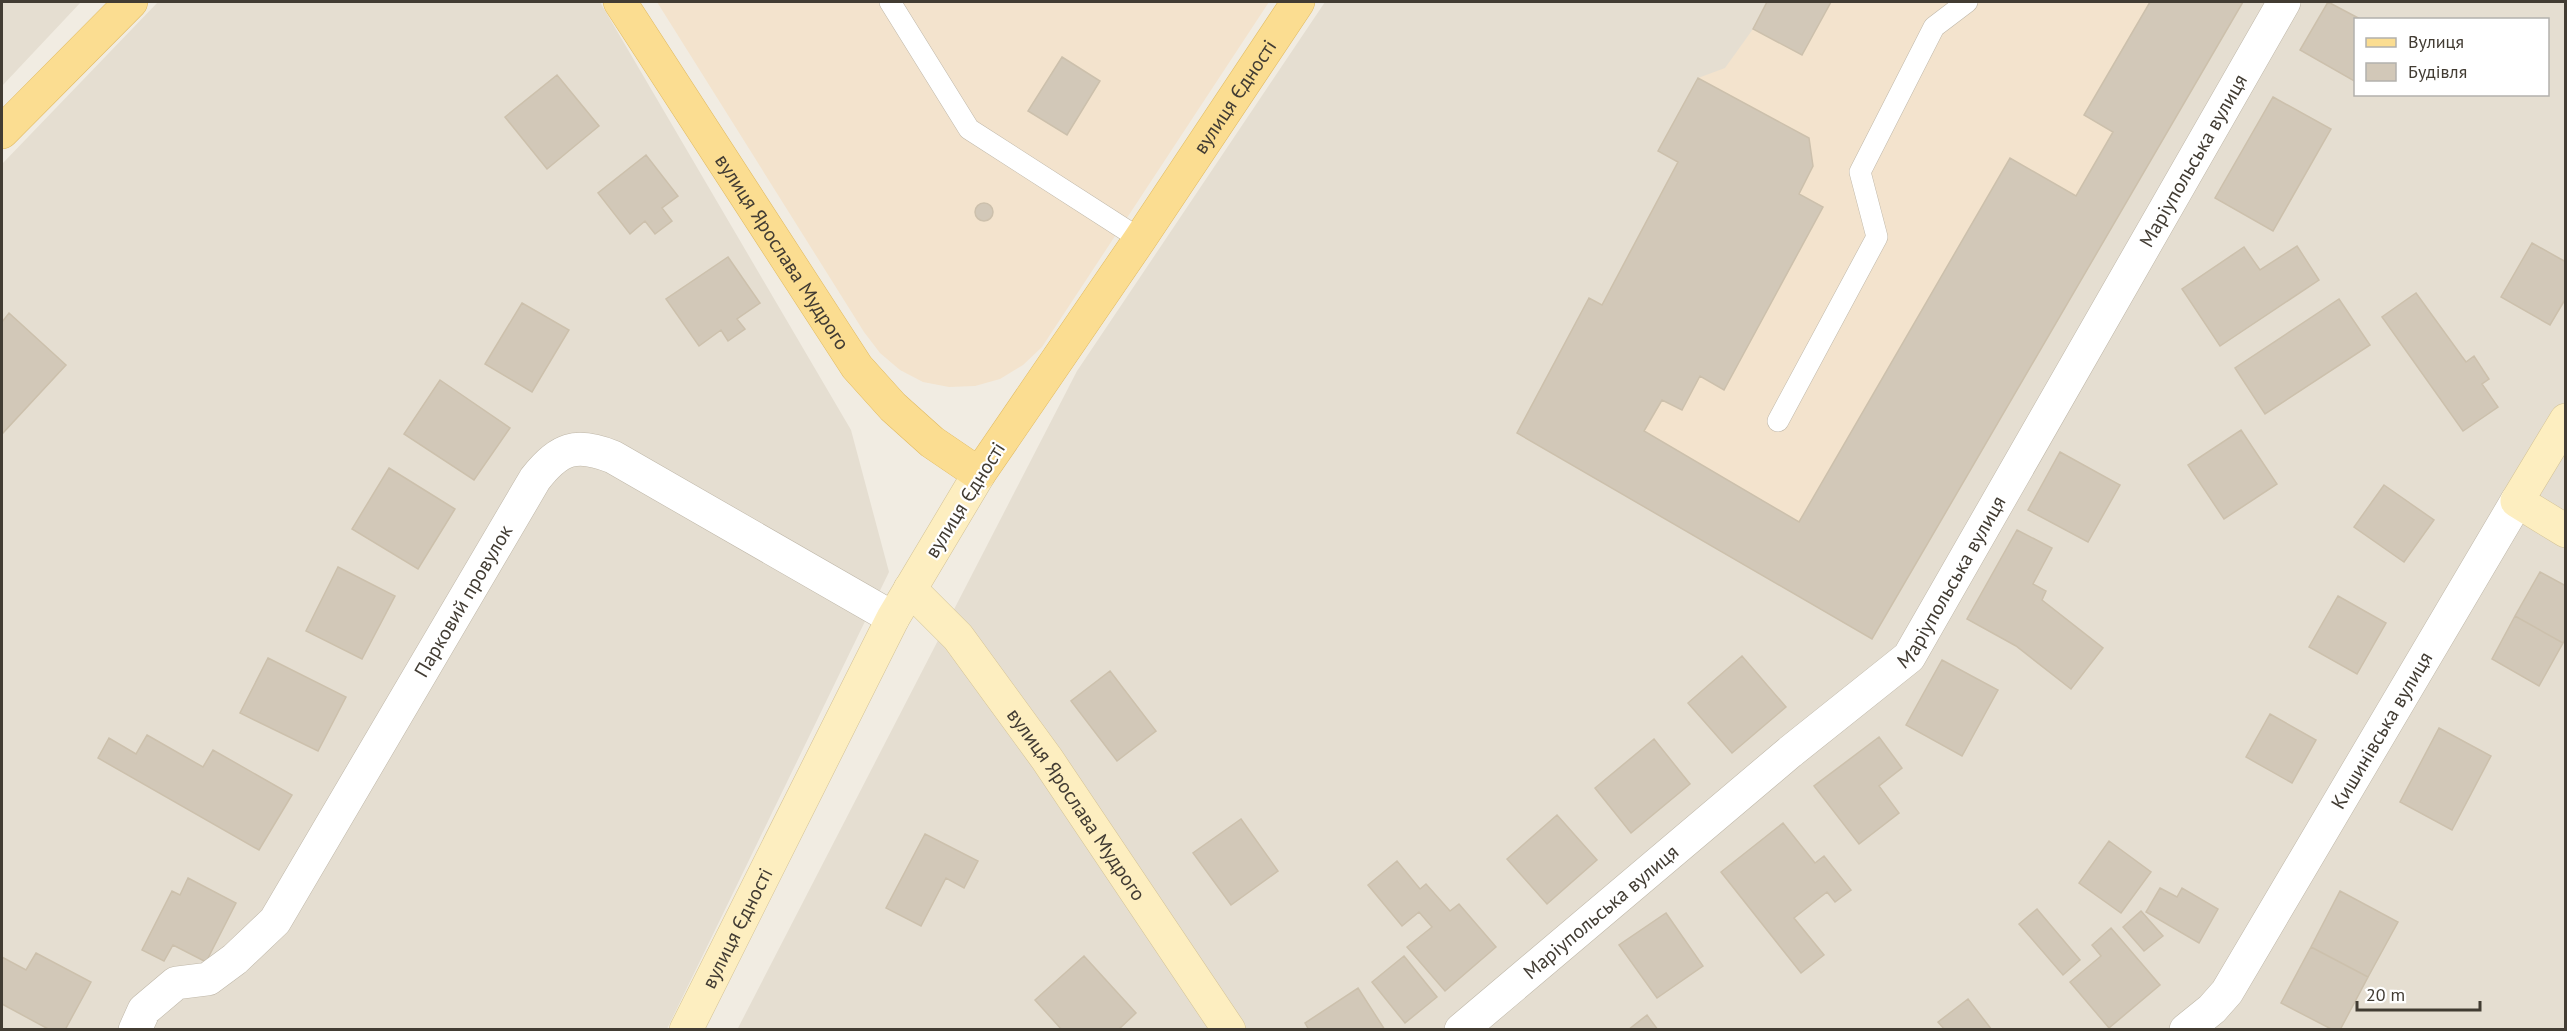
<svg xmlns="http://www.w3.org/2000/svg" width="2567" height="1031" viewBox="0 0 2567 1031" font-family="'PT Sans',sans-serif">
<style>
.residential{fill:#e5ded1;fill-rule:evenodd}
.commercial{fill:#f3e3cd}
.building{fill:#d2c8b8;stroke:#ccc0ac;stroke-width:1.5}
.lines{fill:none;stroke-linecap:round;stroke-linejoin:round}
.lane-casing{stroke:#bfb7a8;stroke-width:22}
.street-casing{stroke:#bfb7a8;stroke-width:34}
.secondary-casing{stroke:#d3c295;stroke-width:34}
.primary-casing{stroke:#e0ba61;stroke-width:34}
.lane{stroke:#fff;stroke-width:21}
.street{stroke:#fff;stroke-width:33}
.secondary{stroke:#fdeec0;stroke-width:33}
.primary{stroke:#fbdd91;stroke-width:33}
.labels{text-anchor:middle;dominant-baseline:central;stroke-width:4.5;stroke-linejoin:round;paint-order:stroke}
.street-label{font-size:20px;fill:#423c33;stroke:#fff}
</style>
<rect width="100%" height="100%" fill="#f1ece2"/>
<path class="residential" d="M2,2h79l-79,84z
M158,2h442l251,428 38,142 -222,457h-665v-865z
M1325,2h1240v1027l-1828,1 340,-659zM2356,20h192v74h-192z"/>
<path class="commercial" d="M657,2h612l-227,345 -19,18 -23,14 -25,7 -26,1 -26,-5 -23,-12 -20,-17 -16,-21z
M1767,2h476l-371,637 -355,-206 72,-135 13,6 76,-142 -20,-11 40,-73 27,-10 28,-39z"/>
<path class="building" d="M1767,2h64l-29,53 -49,-26z
M2150,2h93l-371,637 -355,-206 72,-135 13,7 76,-143 -20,-11 40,-73 111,60 4,28 -14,28 24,13 -99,183 -24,-14 -18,34 -20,-10 -18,31 155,91 211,-364 66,38 37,-64 -29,-17z
M2328,2l34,18h-6v62l-56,-32z
M1062,57l38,24 -33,54 -39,-24z
M557,75l42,51 -52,43 -42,-52z
M2273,97l58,32 -58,102 -58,-33z
M646,155l32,41 -16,12 10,13 -17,13 -10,-13 -15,13 -32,-41z
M975 212a9 9 0 1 1 18 0a9 9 0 1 1-18 0Z
M2532,243l34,19v36l-16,27 -49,-28z
M2297,246l22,34 -99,66 -38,-57 62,-42 16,23z
M728,257l32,46 -23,16 8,10 -17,12 -7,-11 -22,16 -33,-47z
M2416,293l50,69 8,-6 15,23 -7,5 16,23 -35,24 -81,-114z
M2339,299l31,46 -105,69 -30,-46z
M522,303l47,27 -37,62 -47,-28z
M9,313l57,52 -64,69v-112z
M440,380l70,48 -36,52 -70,-46z
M2241,430l36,54 -53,35 -36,-54z
M2060,452l60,33 -32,57 -60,-32z
M389,468l66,41 -37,60 -66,-40z
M2384,485l50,35 -30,42 -50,-35z
M2017,530l35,18 -19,36 13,7 -4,9 61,48 -32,41 -55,-43 -49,-27z
M338,567l57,29 -33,63 -56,-28z
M2540,572l26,14v52l-3,5 -48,-27z
M2338,596l48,27 -29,51 -48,-27z
M2515,616l48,27 -24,43 -47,-27z
M1742,656l44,51 -54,46 -44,-50z
M268,658l78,39 -28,54 -78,-38z
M1942,660l56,30 -36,66 -56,-31z
M1110,671l46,60 -39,30 -46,-60z
M2270,714l46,26 -24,43 -46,-26z
M2439,728l52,28 -39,74 -52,-28z
M147,735l56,32 10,-17 79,45 -33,55 -161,-92 11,-20 27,16z
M1879,737l23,31 -23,18 20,27 -40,31 -45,-58z
M1654,739l36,45 -59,49 -36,-45z
M1557,815l40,45 -50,44 -40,-45z
M1241,819l37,52 -47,34 -38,-52z
M1783,823l32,40 9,-7 27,34 -16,12 -8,-10 -33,26 30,37 -23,18 -80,-101z
M925,834l53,27 -14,27 -18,-10 -25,48 -35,-18z
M2109,841l42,31 -30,41 -42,-30z
M1397,861l23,28 6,-5 24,27 9,-7 37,43 -51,44 -38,-44 25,-20 -13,-15 -17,14 -34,-41z
M188,878l48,25 -30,59 -33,-17 -9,16 -22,-11 30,-59 8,4z
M2160,888l17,9 5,-9 36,21 -19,34 -53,-31z
M2340,891l58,31 -30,55 -57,-30z
M2037,909l43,51 -17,15 -44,-51z
M2141,911l22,25 -19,15 -21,-24z
M1666,913l37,53 -46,32 -38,-53z
M2111,928l49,57 -51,43 -39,-46 31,-26 -9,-11z
M2311,947l57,30 -28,53h-7l-52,-27z
M36,953l55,29 -26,48h-15l-48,-26v-47l24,13z
M1084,956l52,57 -18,17h-56l-27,-30z
M1404,956l33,41 -32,26 -33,-41z
M1358,988l27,42h-76l-4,-7z
M1968,999l24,31h-47l-7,-8z
M1647,1015l11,15h-30z"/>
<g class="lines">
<defs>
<path id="lane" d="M890,2l79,127 171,110
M1778,421l99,-184 -17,-65 74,-145 33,-25"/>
<g id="street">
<path id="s1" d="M135,1030l9,-20 32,-27 32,-4 27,-20 40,-38 260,-442c24,-31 41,-37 78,-22l280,161"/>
<path id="s2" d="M1461,1030l329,-278 119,-95 375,-655"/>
<path id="s3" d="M2186,1030l26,-21 15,-17 290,-491"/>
</g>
<g id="secondary">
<path d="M2566,420l-49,81 49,30"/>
<path id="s4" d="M910,589l48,48 89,122 182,271"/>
<path id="s5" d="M686,1030l207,-412 86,-144"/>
</g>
<g id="primary">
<path id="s6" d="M620,2l237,365 36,40 39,35 47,32 161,-235 158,-237"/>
<path d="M2,132l129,-130"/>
</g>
</defs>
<use href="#lane" class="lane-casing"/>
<use href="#street" class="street-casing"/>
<use href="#secondary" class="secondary-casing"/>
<use href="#primary" class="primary-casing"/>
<use href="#lane" class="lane"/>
<use href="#street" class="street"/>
<use href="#secondary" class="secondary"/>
<use href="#primary" class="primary"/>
</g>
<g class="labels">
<g class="street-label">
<text stroke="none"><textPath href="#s6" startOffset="1054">вулиця Єдності</textPath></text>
<text stroke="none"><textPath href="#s2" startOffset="1155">Маріупольська вулиця</textPath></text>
<text stroke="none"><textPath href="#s6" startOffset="298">вулиця Ярослава Мудрого</textPath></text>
<text transform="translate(965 500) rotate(-58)">вулиця Єдності</text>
<text stroke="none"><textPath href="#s2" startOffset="669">Маріупольська вулиця</textPath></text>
<text stroke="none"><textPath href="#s1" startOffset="556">Парковий провулок</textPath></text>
<text stroke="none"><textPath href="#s3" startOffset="360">Кишинівська вулиця</textPath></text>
<text stroke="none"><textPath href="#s4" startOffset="273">вулиця Ярослава Мудрого</textPath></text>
<text stroke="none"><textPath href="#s2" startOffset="183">Маріупольська вулиця</textPath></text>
<text stroke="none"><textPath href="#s5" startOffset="114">вулиця Єдності</textPath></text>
</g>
</g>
<rect width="2567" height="1031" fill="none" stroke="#423c33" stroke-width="6"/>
<rect x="2354" y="18" width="195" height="78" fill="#ffffff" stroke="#b3b1ad" stroke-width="1.5"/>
<rect x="2366" y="38" width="30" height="9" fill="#fbdd91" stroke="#b3b1ad" stroke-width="1.5"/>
<text x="2408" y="48" font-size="18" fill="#423c33">Вулиця</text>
<rect x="2366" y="63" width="30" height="18" fill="#d2c8b8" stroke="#b3b1ad" stroke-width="1.5"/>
<text x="2408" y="78" font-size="18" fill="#423c33">Будівля</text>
<path d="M2357 1001v9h123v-9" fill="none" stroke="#423c33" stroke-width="3"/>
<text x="2366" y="1001" font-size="18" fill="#423c33" stroke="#ffffff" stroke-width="4.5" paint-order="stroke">20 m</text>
</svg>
